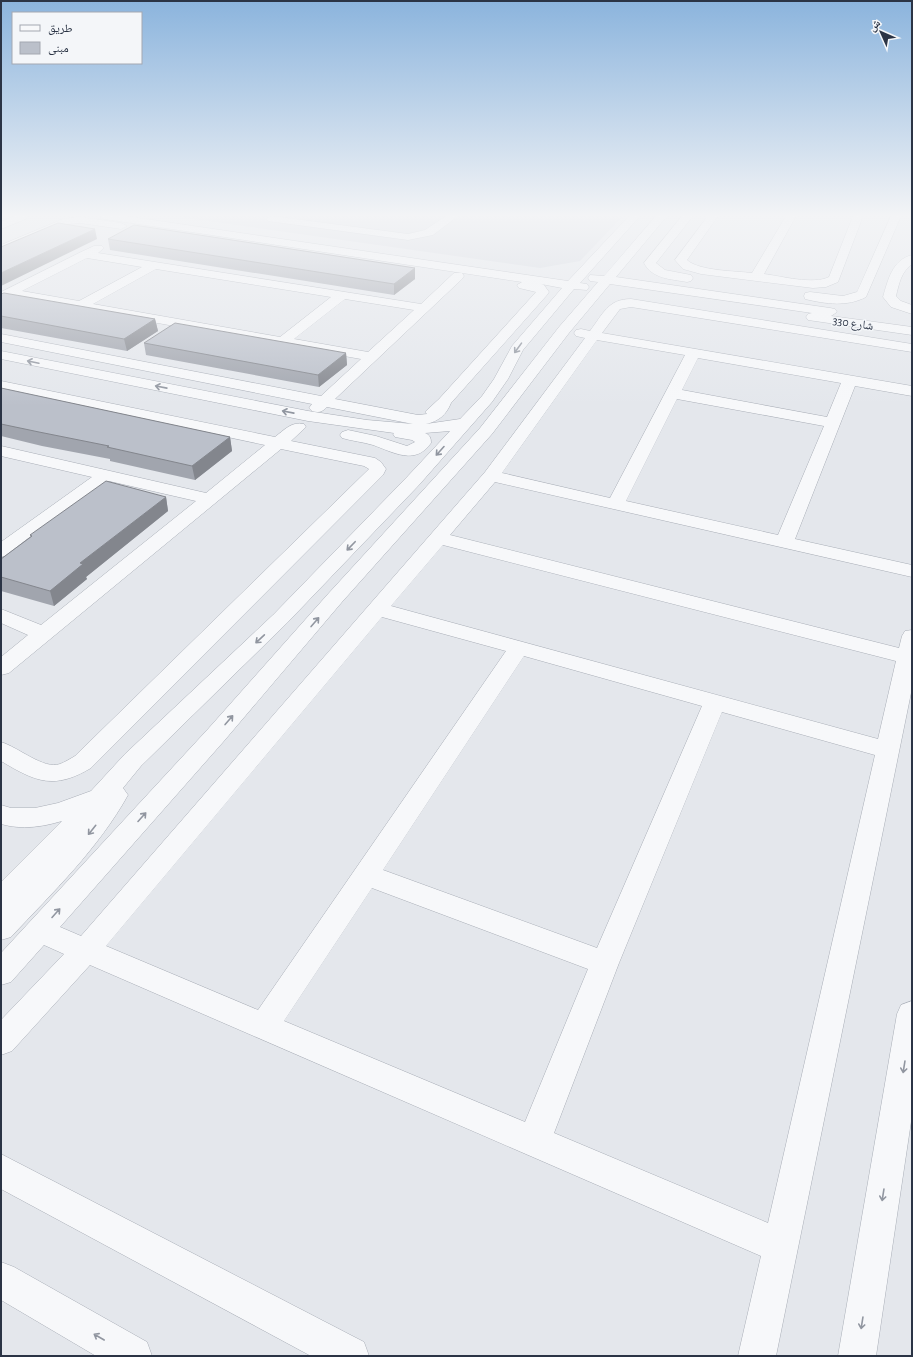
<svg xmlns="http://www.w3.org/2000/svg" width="913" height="1357" viewBox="0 0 913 1357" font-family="'Alegreya Sans','Noto Naskh Arabic',sans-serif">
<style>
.built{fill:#d2d6de}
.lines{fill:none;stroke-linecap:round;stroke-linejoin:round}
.minor-casing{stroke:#a9aeb7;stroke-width:1}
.minor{fill:#f7f8fa;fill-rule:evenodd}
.wall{fill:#a1a5ae}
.shaded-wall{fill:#83868d}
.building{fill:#bbc0ca;stroke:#83868d}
.oneway{stroke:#9196a0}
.labels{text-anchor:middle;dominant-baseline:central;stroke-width:3;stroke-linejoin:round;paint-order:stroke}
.far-street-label{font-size:12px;fill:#2b3445;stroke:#f4f6f9}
</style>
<rect width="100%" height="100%" fill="#e4e7ec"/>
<path class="built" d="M173,216h450l-43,45 -40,7z"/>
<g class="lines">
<defs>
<path id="minor" d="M15,216h14l-1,2 -27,11v-7z
M100,216h25l443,65 61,-65h11l-60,67 7,1 2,3 -2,3 -13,-1 -51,61 -15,29 -16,23 -73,83 -131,137 -147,144 -18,22 5,7c-30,54 -75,97 -117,142l-10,3v-58l61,-61c-20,6 -40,9 -61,3v-19l10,3h24l23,-5 33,-12 34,-37 149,-140 133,-137 43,-46 -25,2c5,2 6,5 6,10 -16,23 -38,9 -58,2 -10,-3 -21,-4 -31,-7l-2,-3 2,-3 6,-2 28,6 31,10 8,-4 -3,-2 -17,-3 -2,-3 1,-1 -86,-12 -307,-62v-8l307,60 59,9 46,4 -86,-17c-5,5 -8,6 -15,4l-3,-3 3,-4 -311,-62v-8l320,62 40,-37 -350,-62 -6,2 -4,-1v-6l80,-40 13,-6h8l2,2 -6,5 323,51 33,-31h8l2,3 -2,3 -127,120 83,16 9,-1 -2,-2 14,-13 97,-107 -17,-4 -2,-3 5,-3 -417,-63 -4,-1zM87,258l55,9 -63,34 -57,-10zM156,269l175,28 -51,40 -187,-33zM541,284l21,4 -50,58 -18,33 -12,17 -22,23 -34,5c13,-3 20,-9 25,-21l96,-108 2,-3 -5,-7zM345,299l69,11 -46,42 -74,-13z
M272,216l136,18 17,-4 21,-14h12l-25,19 -25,5 -140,-19 -1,-2z
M656,216h11l-51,61 214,31 5,1 2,3 -6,4 81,11v8l-104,-15 -2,-3 2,-3 4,-1 -202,-29 -41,49 -77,101 -150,168 -118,139 -164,186 21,9 404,-464 100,-134 -9,-2 -2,-3 2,-3 5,-1 9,2c13,-17 18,-32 41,-32l281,45v8l-281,-45 -11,2 -18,24 310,53v10l-57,-10 -60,153 117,26v12l-417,-95 -45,53 449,113 3,-12 3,-5 7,-1v58l-136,668h-38l23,-100 -671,-291 -78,86 -11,4v-35l63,-66 -20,-9 -33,37 -10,3v-32l207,-224 120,-135 152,-166 79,-101 39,-45 -8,-1 -2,-3 2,-3 14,1zM597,340l88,15 -75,143 -108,-25zM698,358l143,25 -14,34 -145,-27zM677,399l147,27 -46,109 -152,-34zM443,545l453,116 -18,78 -487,-133zM382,617l124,34 -248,359 -152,-64zM524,656l178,50 -105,242 -214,-78zM722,712l153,43 -107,468 -214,-90 65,-170zM372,888l216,81 -63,153 -241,-101z
M682,216h11l-37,47 9,7 26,5 2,3 -2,3 -4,1c-16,-3 -35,-3 -43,-19z
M708,216h10l-31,44c12,11 49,11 65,13l34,-57h10l-32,58c17,2 49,11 65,3l24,-61h10l-25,66 -12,5 -13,1 -112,-14 -18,-5 -8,-9z
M891,216h10l-35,81c-19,10 -40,7 -61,2l-1,-3 1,-3 5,-1 33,4 14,-4z
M80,217l41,6 6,3 -6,3 -41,-6 -11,1 -68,28v-7l62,-26z
M912,255v9c-11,8 -13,20 -16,32l5,5 11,4v9l-21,-7 -8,-10c5,-17 9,-37 29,-42z
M1,381l274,56c9,-7 17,-16 29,-13l2,3 -15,14 84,17 6,4 5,7 -3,6 -292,293c-37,22 -55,14 -90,-7v-19c17,5 43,28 59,22 5,-2 10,-5 15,-8l294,-287 -5,-3 -83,-17 -272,224 -8,2v-18l27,-22 -27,-12v-14l40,16 155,-124 -87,-20 -101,74 -7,2v-15l91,-65 -91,-21v-10l205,47 59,-48 -264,-56z
M912,1001v114l-36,241h-38l59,-342 4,-9z
M1,1154l363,188 5,14h-58l-310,-167z
M1,1262l13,5 133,75 5,14h-56l-95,-56z"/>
</defs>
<use href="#minor" class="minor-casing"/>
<use href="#minor" class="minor"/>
</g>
<path class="wall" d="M108,239l307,29v11l-21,16 -284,-45z
M1,294l154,25 3,12 -31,20 -126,-23z
M144,343l202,10 1,12 -28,22 -173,-32z
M1,388l229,49 2,14 -37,29 -85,-19v-2l-68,-13 -41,-10z
M166,497l2,14 -82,66 1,2 -33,27 -53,-15v-32l30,-23 -1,-1z"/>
<path class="shaded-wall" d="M95,229l2,10 -96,47v-13z
M415,268v11l-21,16v-11z
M155,319l3,12 -31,20 -3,-12z
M346,353l1,12 -28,22 -1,-12z
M230,437l2,14 -37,29 -3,-14z
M166,497l2,14 -82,66 1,2 -33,27 -4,-15 30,-28z"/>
<path class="building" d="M58,223l37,6 -94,44v-26z
M134,225l281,43 -21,16 -286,-45z
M4,293l151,26 -31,20 -123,-23v-22z
M175,323l171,30 -28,22 -174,-32z
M1,388l229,49 -38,29 -85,-19 2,-1 -70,-14 -38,-8z
M106,481l60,16 -86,66 3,1 -33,27 -49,-14v-18l31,-23 -2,-1z"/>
<defs><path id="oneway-shaft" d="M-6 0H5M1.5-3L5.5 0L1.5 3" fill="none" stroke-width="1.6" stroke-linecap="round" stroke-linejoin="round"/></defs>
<g class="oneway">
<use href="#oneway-shaft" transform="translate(518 348) rotate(126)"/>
<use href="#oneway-shaft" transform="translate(33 362) rotate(-168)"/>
<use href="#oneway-shaft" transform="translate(161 387) rotate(-169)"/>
<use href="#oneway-shaft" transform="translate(288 412) rotate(-169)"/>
<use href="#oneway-shaft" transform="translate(440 451) rotate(132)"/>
<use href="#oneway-shaft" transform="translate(351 546) rotate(134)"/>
<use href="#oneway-shaft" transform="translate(315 622) rotate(-49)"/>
<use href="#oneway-shaft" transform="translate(260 639) rotate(137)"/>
<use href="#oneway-shaft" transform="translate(229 720) rotate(-49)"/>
<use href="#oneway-shaft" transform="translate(142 817) rotate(-48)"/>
<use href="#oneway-shaft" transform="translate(92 830) rotate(129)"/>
<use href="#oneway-shaft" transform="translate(56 913) rotate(-48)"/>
<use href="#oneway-shaft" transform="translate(904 1067) rotate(99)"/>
<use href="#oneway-shaft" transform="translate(883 1195) rotate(99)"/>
<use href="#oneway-shaft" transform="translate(862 1323) rotate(99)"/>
<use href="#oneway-shaft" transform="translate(99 1337) rotate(-150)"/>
</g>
<linearGradient id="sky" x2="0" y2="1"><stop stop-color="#8bb4dd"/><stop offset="0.53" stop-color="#f3f4f6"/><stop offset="1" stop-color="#f3f4f6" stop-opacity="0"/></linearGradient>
<rect width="913" height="406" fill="url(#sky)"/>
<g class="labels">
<g class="far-street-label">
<text transform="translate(853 323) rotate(8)">شارع 330</text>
</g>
</g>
<rect width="913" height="1357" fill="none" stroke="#2b3445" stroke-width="4"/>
<rect x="12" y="12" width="130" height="52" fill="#f4f6f9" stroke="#a4a8b1"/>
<rect x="20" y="25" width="20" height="6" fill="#f7f8fa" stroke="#a4a8b1"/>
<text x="48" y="32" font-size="12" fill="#2b3445">طريق</text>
<rect x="20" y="42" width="20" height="12" fill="#bbc0ca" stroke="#a4a8b1"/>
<text x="48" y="52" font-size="12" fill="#2b3445">مبنى</text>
<g transform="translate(881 32) rotate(315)" stroke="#f4f6f9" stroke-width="3" paint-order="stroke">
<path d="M0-3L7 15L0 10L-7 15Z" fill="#2b3445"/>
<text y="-6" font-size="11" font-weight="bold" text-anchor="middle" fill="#2b3445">ش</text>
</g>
</svg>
